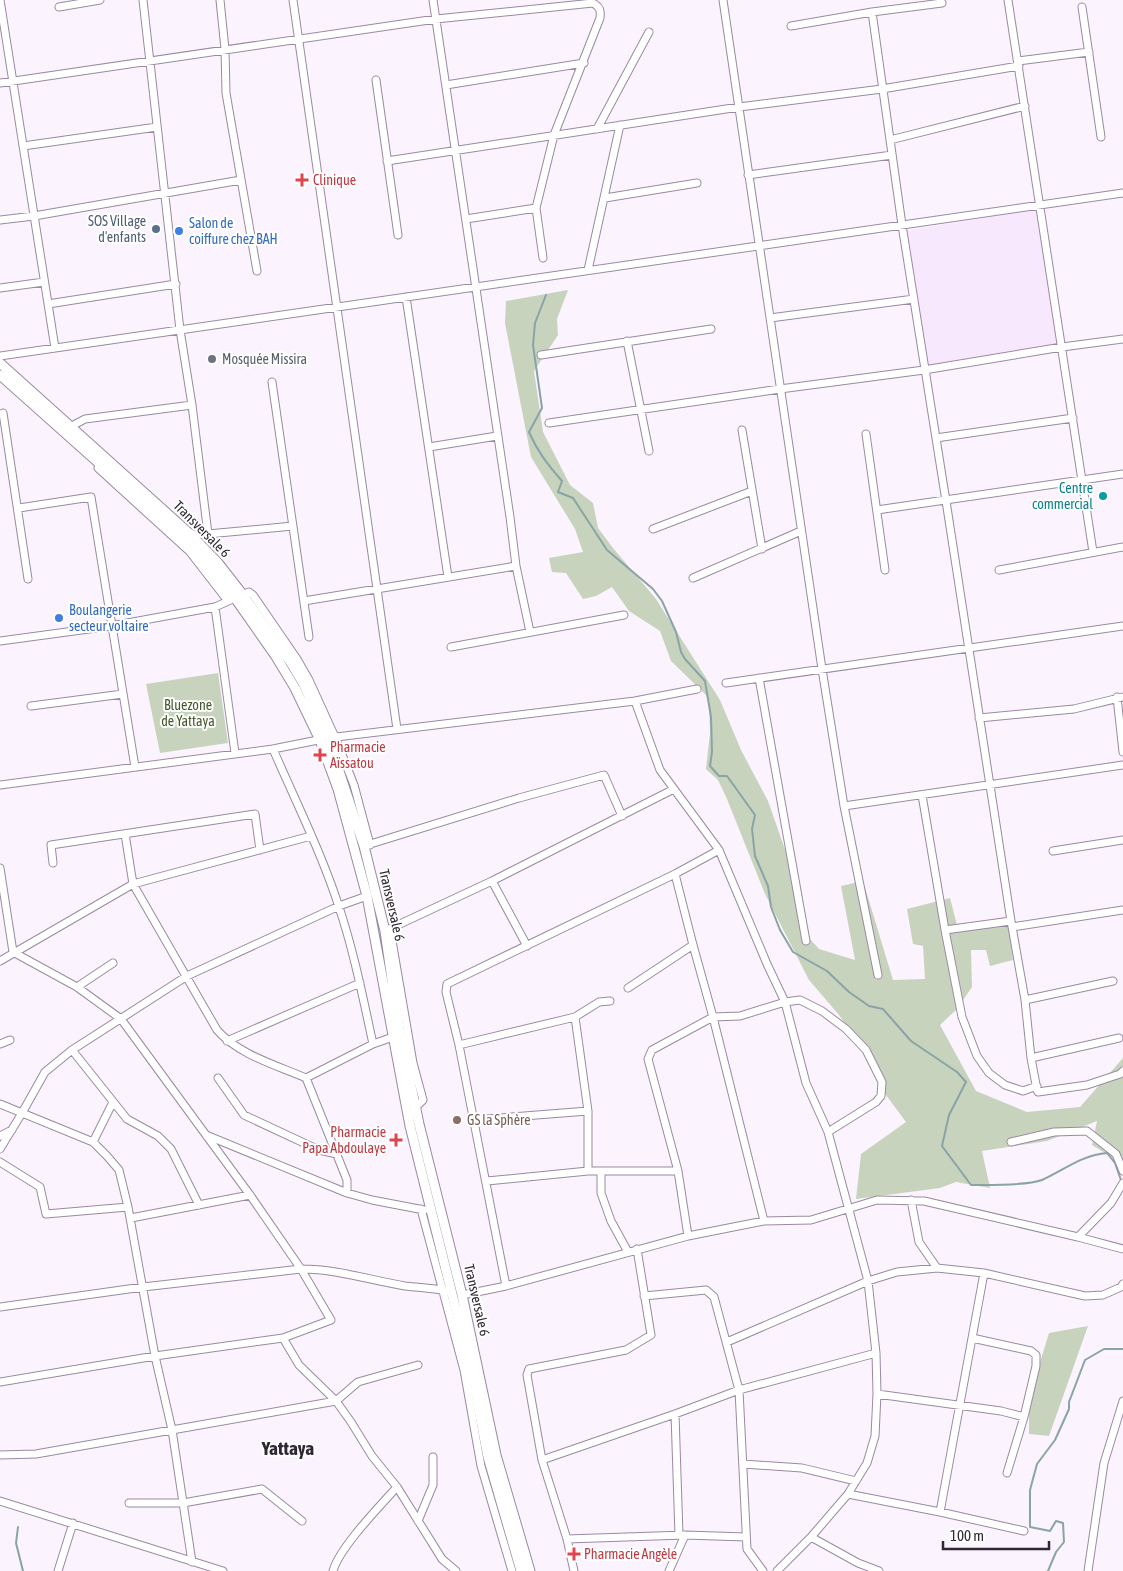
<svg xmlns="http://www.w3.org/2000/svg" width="1123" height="1571" viewBox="0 0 1123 1571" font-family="'Asap Condensed',sans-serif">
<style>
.built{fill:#f7e8fd}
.green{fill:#c8d3be}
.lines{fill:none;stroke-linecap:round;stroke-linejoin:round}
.stream{stroke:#89a4a7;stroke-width:2}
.minor-casing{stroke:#9b89a3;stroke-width:9}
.major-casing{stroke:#9b89a3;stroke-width:11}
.minor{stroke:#fff;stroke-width:7}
.major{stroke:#fff;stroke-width:9}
.health-dot{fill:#e0444e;stroke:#fff;stroke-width:2}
.service-dot{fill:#5c6f8a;stroke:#fff;stroke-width:2}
.shop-dot{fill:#3f7fe0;stroke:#fff;stroke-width:2}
.worship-dot{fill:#6b7280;stroke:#fff;stroke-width:2}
.culture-dot{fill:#0f9aa8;stroke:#fff;stroke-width:2}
.education-dot{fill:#8d6e63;stroke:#fff;stroke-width:2}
.labels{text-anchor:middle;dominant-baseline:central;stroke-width:4;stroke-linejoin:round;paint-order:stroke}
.health-label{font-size:14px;fill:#be3a42;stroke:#fff;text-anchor:start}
.service-label{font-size:14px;fill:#4e5e75;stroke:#fff;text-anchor:end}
.shop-label{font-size:14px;fill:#366cbe;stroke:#fff;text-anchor:start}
.worship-label{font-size:14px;fill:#5b616d;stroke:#fff;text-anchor:start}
.culture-label{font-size:14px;fill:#0d838f;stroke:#fff;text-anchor:end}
.street-label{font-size:14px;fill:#2f2832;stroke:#fff}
.park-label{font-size:14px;fill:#445a2e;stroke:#fff}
.education-label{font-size:14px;fill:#785e54;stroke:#fff;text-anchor:start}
.district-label{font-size:19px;font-weight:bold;fill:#2f2832;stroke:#fff}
</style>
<rect width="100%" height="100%" fill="#fbf3fe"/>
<path class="built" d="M1038,209l21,136 -133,23 -21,-137z"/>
<path class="green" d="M568,290l-11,29 1,16 -24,36 9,61 27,53 23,18 5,25 15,20 43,51 64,101 21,50 27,51 20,57 21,80 10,11 36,11 -14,-74 22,-5 30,99 32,-1 -2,-33 -10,-2 -6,-35 43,-11 7,27 50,-8 6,43 -23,6 -4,-16h-15l1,37 -15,22 -17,16 36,66 51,21 53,-5 43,-49v106l-31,-19 5,-24 -50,20 -65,10 8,37 -34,-6 -16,6 -84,11 5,-45 45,-32 -23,-31 -17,-38 -27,-38 -30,-35 -44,-86 -38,-95 -9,-19 -12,-11 4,-36 -1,-35 -38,-37 -11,-30 -31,-20 -17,-24 -16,9 -13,3 -17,-26 -14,-1 -3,-14 34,-6 -8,-23 -44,-72 -26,-134 1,-22z
M218,673l10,70 -68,10 -14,-69z
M1088,1326l-39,110 -20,-2v-27l5,-25 15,-49z"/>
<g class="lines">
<path class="stream" d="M546,295l-11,28 -2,22 9,63 -13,24c8,19 19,33 33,49l-4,11 15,6 34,52 46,39 9,12 14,31 5,20 4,7 20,22 6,36 1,35 -2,14 9,10h8l28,39 -3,14 3,27 13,30 3,21 9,23 13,22 34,19 22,21 20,14 14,3 28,32 46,31 9,10 -17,33 -7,31 29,39c18,0 55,1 71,-5 22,-10 40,-25 65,-27l8,10 7,20
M18,1527l-2,16 7,28
M1048,1571l8,-19 8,-10 -1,-19 -7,-2 -6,10 -20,-4v-37l7,-26 18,-24 14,-31v-7l16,-42 19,-11h19"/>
<defs>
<path id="minor" d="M0,0l55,348
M143,0l37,330 12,75 16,129h-18
M220,0l5,49 1,44 31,178
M293,0l104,729
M433,0l77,517 6,49 14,66
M723,0l99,669 22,137 34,169
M1008,0l85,552
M59,7l41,-7
M1082,7l19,130
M872,12l30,213 44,276 65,420 14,79 6,58 6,32 1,2 49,-7 33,-11 3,-3
M791,26l81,-14 70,-9
M1018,61l71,-9
M376,80l22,155
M0,83l436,-64 157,-16c7,4 8,7 7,15l-46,117 -18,73 7,50
M446,85l138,-22
M597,129l52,-97
M890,140l135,-34
M23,146l134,-19
M387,161l352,-54 143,-18 137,-23
M748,175l144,-20
M605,198l92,-15
M466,219l70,-11
M0,220l34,-4 207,-36
M588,270l32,-145
M0,288l44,-6
M406,297l42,280
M48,304l128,-20
M770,318l144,-19
M627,341l22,110
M541,355l170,-26
M0,356l1123,-163
M272,382l37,255
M3,413l25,166
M549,423l231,-34 144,-19 138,-23 61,-8
M70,427l15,-8 107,-14
M742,430l20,119
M866,434l19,136
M936,438l137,-20
M429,447l68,-11
M100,465l-2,3 2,2 90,82 38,49
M19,508l72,-11 44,270
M877,510l246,-36
M653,529l99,-38
M208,534l85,-8
M999,570l124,-23
M693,578l108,-47
M243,595l6,-3 4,3 44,64 12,21 26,57 19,48 16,60
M304,601l212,-35
M215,607l20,146
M0,641l111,-15 104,-19 20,-9
M451,647l173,-32
M759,678l47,263
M726,683l397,-57
M1117,697l6,55
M635,701l25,69 59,80 48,114 18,38 21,81 22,49 40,149 8,72 1,41 -2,42 -8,27 -19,31 -37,43 -34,34
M31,706l92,-12
M979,718l95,-9 49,-12
M273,749c22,51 49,105 66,158 15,45 24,91 34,137
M0,785l273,-36 55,-11 307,-37 62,-12
M922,795l23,135 17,87 15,39 12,17 16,12 18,6 14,-5
M844,806l279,-41
M125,834l8,50 84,146c22,25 59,35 89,48l41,102v13
M364,846l155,-48 85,-23 18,41
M1053,851l70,-11
M53,863l-2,-18 204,-31 5,36
M0,868l13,84 64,35 44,32 129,176 51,74 30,51 -48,18 -128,18 -155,26
M675,874l18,71 20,72 51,204
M492,881l35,65
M1012,927l111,-17
M390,929l23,134 10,37 -7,7
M945,930l66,-9
M385,931l107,-50 182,-92
M0,961l133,-77 178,-48
M77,987l36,-24
M628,988l65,-43
M1025,1000l88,-19
M575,1017l24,-15 11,-1
M227,1041l133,-58
M0,1044l10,-4
M459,1045l116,-28 13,94v60
M72,1050l55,69 31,17 13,13 28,56
M1031,1058l88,-20
M218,1078l26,37 75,35 18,4
M306,1078l67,-34 20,-7
M0,1104l93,38 14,14 12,14 9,37 27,149 17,74 20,132
M474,1120l114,-9
M206,1135l141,58 25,7 52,10
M0,1136l12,-6
M93,1142l20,-40
M1011,1142l43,-10 33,-1 29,23 7,17
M0,1149l22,-36 23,-41 27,-22 115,-74 152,-70 28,-10
M0,1162l40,25 6,27 82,-7
M601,1171v22l10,28 17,31
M487,1181l101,-10h90
M911,1200l8,42 18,26
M421,1209l43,161 17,96 31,105
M131,1218l119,-23
M688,1236l-10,-65 -30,-112 4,-9 61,-33 27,-1 45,-14 15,-2 22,11 24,18 20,21 16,32 -1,14 -5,6 -48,30
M1078,1237l33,-34 12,-20
M506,1286l-47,-241 -13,-53 1,-8 228,-110 44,-24
M462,1295l44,-9 182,-50 76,-15 47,-1 66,-20 47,1 154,36 45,12
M644,1296l62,-6 8,7 25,93 8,159 16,22
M0,1307l143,-20 158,-18c36,0 69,11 104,17 16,2 31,2 47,6
M283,1338l16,27 37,36 15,21 21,34 25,31 45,72 14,12
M972,1338l59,13 5,4v11l-12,51 -17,56
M727,1342l141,-61 29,-9 40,-4 47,5 101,23 18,-1 18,-8 2,-3
M877,1394l124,17 23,6
M675,1414l4,121
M0,1455l36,-1 300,-53 22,-19 60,-17
M542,1460l133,-46 64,-24 137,-37
M743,1464l59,4 54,13
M848,1494l92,18 84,19
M0,1501l223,70
M129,1503h54l79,-14 40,32
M940,1512l44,-239
M418,1521l15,-36v-28
M811,1537l47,26 21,8
M567,1539l118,-4 61,2
M58,1571l15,-48
M333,1571c6,-23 47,-65 64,-84
M574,1571l-7,-32 -25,-79 -15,-85 2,-6 97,-19 25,-15 -14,-86
M669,1571l16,-36
M1088,1571l16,-108 19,-62"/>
<path id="major" d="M0,363l190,171 28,29 25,32 48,68 12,20 25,55 36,108 21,85 14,97 20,96 43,171 34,160 34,116
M0,375l183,163 28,29 24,31 40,57 20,33 25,52 18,49 29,107 43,230 62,248 16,83 33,114"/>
</defs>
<use href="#minor" class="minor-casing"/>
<use href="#major" class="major-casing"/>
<use href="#minor" class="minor"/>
<use href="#major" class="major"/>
</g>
<g class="health-dot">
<path d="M299.5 172.5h5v5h5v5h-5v5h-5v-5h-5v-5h5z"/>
<path d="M317.5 747.5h5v5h5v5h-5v5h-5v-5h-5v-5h5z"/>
<path d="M393.5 1132.5h5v5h5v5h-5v5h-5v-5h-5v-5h5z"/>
<path d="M571.5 1546.5h5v5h5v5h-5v5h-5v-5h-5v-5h5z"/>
</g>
<circle class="service-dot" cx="156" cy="229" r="5"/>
<g class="shop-dot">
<circle cx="179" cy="231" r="5"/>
<circle cx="59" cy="618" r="5"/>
</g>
<circle class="worship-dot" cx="212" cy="359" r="5"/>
<circle class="culture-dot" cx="1103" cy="496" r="5"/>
<circle class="education-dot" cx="457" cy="1120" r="5"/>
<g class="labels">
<g class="health-label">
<text x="313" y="180">Clinique</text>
<text x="330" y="747">Pharmacie<tspan x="330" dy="16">Aïssatou</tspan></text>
<text x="386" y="1132" text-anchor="end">Pharmacie<tspan x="386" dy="16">Papa Abdoulaye</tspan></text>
<text x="584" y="1554">Pharmacie Angèle</text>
</g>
<g class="service-label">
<text x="146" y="221">SOS Village<tspan x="146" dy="16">d'enfants</tspan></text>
</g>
<g class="shop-label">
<text x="189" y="223">Salon de<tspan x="189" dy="16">coiffure chez BAH</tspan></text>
<text x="69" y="610">Boulangerie<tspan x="69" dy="16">secteur voltaire</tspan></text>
</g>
<g class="worship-label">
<text x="222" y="359">Mosquée Missira</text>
</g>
<g class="culture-label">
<text x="1093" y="488">Centre<tspan x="1093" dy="16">commercial</tspan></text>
</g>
<g class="street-label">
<text transform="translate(202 529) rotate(45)">Transversale 6</text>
<text transform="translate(392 905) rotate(77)">Transversale 6</text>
<text transform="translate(477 1300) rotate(77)">Transversale 6</text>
</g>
<g class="park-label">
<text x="188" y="705">Bluezone<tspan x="188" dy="16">de Yattaya</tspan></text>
</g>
<g class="education-label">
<text x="467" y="1120">GS la Sphère</text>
</g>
<g class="district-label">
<text x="288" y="1448">Yattaya</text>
</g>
</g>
<path d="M943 1541v8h106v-8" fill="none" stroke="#2f2832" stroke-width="2.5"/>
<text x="950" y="1541" font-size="15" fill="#2f2832" stroke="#ffffff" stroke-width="4" paint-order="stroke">100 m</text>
</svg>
